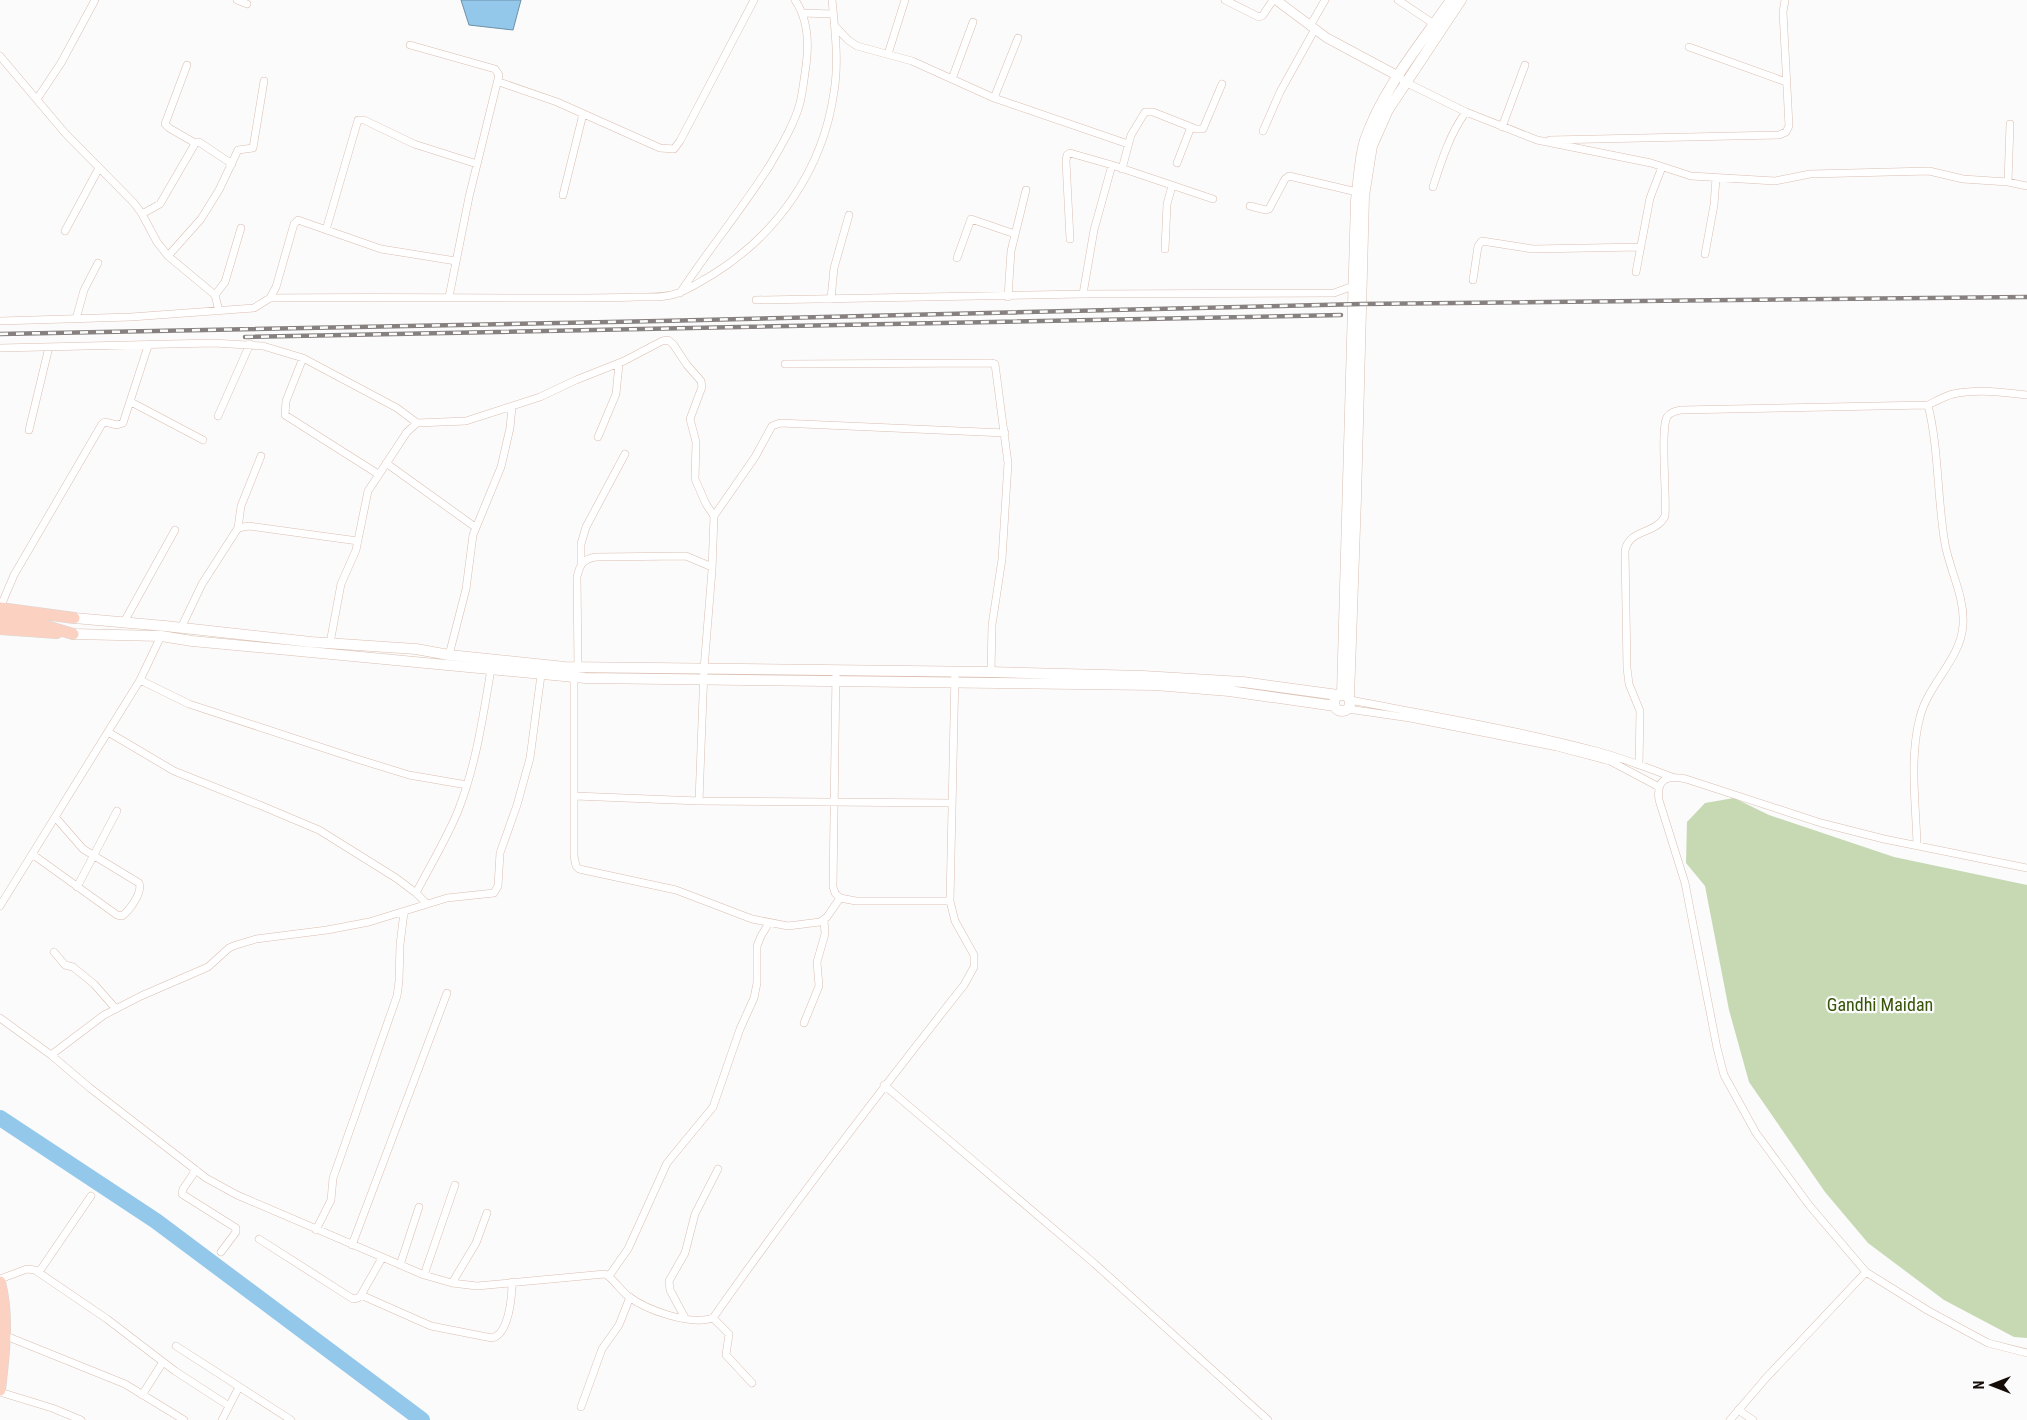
<svg xmlns="http://www.w3.org/2000/svg" width="2027" height="1420" viewBox="0 0 2027 1420" font-family="'Roboto Condensed',sans-serif">
<style>
.green{fill:#c6d9b3}
.water{fill:#93c8eb;stroke:#6e90a7}
.lines{fill:none;stroke-linecap:round;stroke-linejoin:round}
.river{stroke:#93c8eb;stroke-width:16}
.minor-casing{stroke:#dabeb0;stroke-width:8}
.tertiary-casing{stroke:#dabeb0;stroke-width:10}
.secondary-casing{stroke:#dabeb0;stroke-width:11}
.primary-casing{stroke:#dad8d7;stroke-width:12}
.minor{stroke:#fff;stroke-width:7}
.tertiary{stroke:#fff;stroke-width:9}
.secondary{stroke:#fff;stroke-width:10}
.primary{stroke:#fbd1c2;stroke-width:11}
.rail-casing{stroke:#86817f;stroke-width:4.5}
.rail{stroke:#fbfbfb;stroke-width:2.5;stroke-dasharray:8;stroke-linecap:butt}
.labels{text-anchor:middle;dominant-baseline:central;stroke-width:4.5;stroke-linejoin:round;paint-order:stroke}
.park-label{font-size:18px;fill:#375407;stroke:#fbfbfb}
</style>
<rect width="100%" height="100%" fill="#fbfbfb"/>
<path class="green" d="M1734,798l35,17 125,42 133,28v453l-13,-1 -70,-37 -76,-57 -43,-51 -76,-110 -20,-72 -24,-124 -19,-23 1,-41 18,-19z"/>
<path class="water" d="M461,0h60l-8,30 -44,-5z"/>
<g class="lines">
<path class="river" d="M0,1118l156,103 266,199"/>
<defs>
<path id="minor" d="M237,0l10,4
M1225,0l34,17 4,-2 10,-15
M1398,0l36,24
M802,13l31,1
M834,25l14,15 9,6 55,15 82,37 134,46
M1310,26l15,-26
M410,45l85,24 4,6 -30,122 -20,100
M1689,47l97,35
M888,54l17,-54
M0,56l65,77 69,70 8,11 15,28 11,14 47,39 4,16
M187,65l-22,59 4,4 26,15
M1398,76l7,6 61,30 71,28 114,23 40,13 84,5 35,-7 119,-3 34,8 45,3 19,4
M952,79l21,-57
M499,82l58,20 103,46 14,1 6,-8 74,-141
M994,98l24,-60
M37,99l24,-36 34,-63
M1502,127l23,-62
M1263,131l17,-39 35,-63
M1550,140l229,-5 7,-3 3,-6 -6,-114 2,-12
M1177,163l14,-36
M1122,169l9,-34 14,-23h8l43,17h7l19,-45
M2008,182l2,-58
M1433,187c8,-25 17,-54 33,-75
M563,195l20,-81
M1250,206l16,4 3,-1 16,-30 4,-3 68,16
M142,214l18,-10 36,-62h3l33,22
M326,230l32,-110h6l50,24 63,20
M65,231l34,-63
M1070,239l-4,-78 1,-6 3,-2 42,12 101,34
M1165,249l2,-45 5,-18
M1705,254l9,-49 2,-27
M168,256l33,-37 18,-29 19,-40 15,-2 11,-67
M957,258l14,-39 44,15
M1636,272l14,-74 12,-31
M1473,280l5,-34 4,-5 51,8 108,-2
M680,293c29,-44 62,-84 90,-128 11,-19 24,-40 30,-62 3,-12 4,-25 6,-37 3,-22 2,-47 -11,-66
M1083,294l11,-64 18,-65
M215,295l10,-13 16,-54
M1008,297l3,-46 15,-61
M270,298c97,-1 193,0 289,0 26,0 51,0 77,-1 14,0 29,1 42,-4 12,-4 23,-12 34,-18 66,-41 111,-106 122,-183 5,-30 1,-62 -2,-92
M831,299l3,-31 15,-53
M756,300l327,-6 251,-1 19,-7
M76,319l8,-29 14,-27
M0,321l131,-4 123,-9 16,-10 6,-11 18,-63 4,-4 83,29 75,12
M0,348l213,-5 50,3 40,12 94,50 20,15
M303,358l-17,43 -1,14 93,59
M785,364l206,-1 4,1 13,99 -6,96 -10,66 -1,47
M131,402l72,38
M1928,405c8,-4 17,-9 25,-11 24,-5 50,-2 74,1
M218,416l32,-72
M29,430l20,-83
M598,437l18,-43 3,-30
M386,463l89,64
M238,528l3,-22 20,-50
M581,563v-19l5,-17 39,-73
M0,608l14,-33 88,-151 3,-2 12,3 6,-2 25,-77
M124,622l51,-92
M181,628l21,-44 36,-56 11,-2 109,15
M330,643l11,-59 15,-34 12,-59 39,-59 10,-9 49,-2 74,-24 36,-17 48,-19 38,-20 6,-1 5,4 14,21 14,16 1,6 -12,32 6,23 -1,37 11,25 8,12
M449,655l17,-66 7,-54 28,-68 9,-39 2,-21
M578,668l-1,-91c3,-13 6,-18 19,-20l90,-1 26,11
M836,671l-3,216 2,6 5,5 16,3h94
M574,677v179l2,10 3,3 97,21 76,29 36,7 32,-4 7,-5 13,-19
M140,680l49,24 165,54 55,17 58,10
M1350,700c84,16 168,30 250,52 25,7 48,16 72,25
M1348,709l62,9 147,29 53,14 49,26
M108,732l66,39 88,35 57,24 77,48 20,15 11,11
M1639,765l1,-54 -11,-27 -2,-16 -2,-117c4,-23 31,-16 40,-35 2,-19 -5,-87 2,-99 3,-5 9,-6 14,-7l247,-5c11,44 9,93 17,139 5,27 20,53 18,81 -2,34 -35,59 -43,92 -11,41 -4,87 -3,128
M575,796l124,5 253,2
M699,801l5,-132 8,-99 2,-54 41,-59 17,-31 8,-3 225,10
M32,854l85,61 5,1c8,-6 21,-24 17,-33l-56,-34 -27,-31
M2027,868l-143,-29 -63,-16 -135,-44c-19,-4 -30,0 -27,21l26,83 32,165 7,27 32,58 53,72 57,67 61,38 61,33 39,10
M77,887l40,-76
M416,893c14,-27 31,-55 42,-82 18,-46 25,-94 33,-142
M0,906l140,-226 21,-44
M54,952l11,13 8,2 21,17 22,25
M0,1018l51,37 39,33 116,90 31,17 187,80 28,8 25,3 128,-12c9,5 14,15 23,22 18,14 63,30 85,22 80,-114 165,-224 251,-333l10,-18v-12l-19,-34 -5,-20 5,-229
M804,1023l15,-37 -2,-24 8,-28 -1,-14
M51,1055l53,-40 37,-19 67,-29 21,-19 7,-3 20,-6 71,-9 42,-8 78,-24 47,-5 4,-7 2,-33 17,-48 13,-47 11,-83
M884,1085l211,179 173,156
M196,1170l-13,19 -1,5 54,34v4l-15,20
M316,1230l15,-30 2,-22 64,-182 2,-15 1,-36 4,-33
M259,1239l94,60 5,-1 3,-3 21,-37
M352,1245l95,-252
M400,1265l19,-58
M39,1272l52,-76
M424,1275l31,-90
M609,1276l19,-27 39,-86 46,-56 27,-78 14,-31 3,-15v-37l4,-10 8,-13
M0,1279l27,-10 8,1 72,49 68,52 54,35
M452,1283l24,-40 11,-30
M361,1295l70,31 61,12c17,-4 20,-41 20,-56
M685,1318l-15,-28 -1,-9 16,-28 10,-39 23,-45
M713,1318l16,16 -3,21 26,28
M6,1336l119,48 59,36
M176,1346l115,74
M0,1392l52,16 29,12
M142,1395l21,-33
M581,1407l21,-58 17,-24 11,-28
M1738,1410l15,10
M222,1420l17,-33
M1730,1420l36,-42 100,-106"/>
<path id="tertiary" d="M1276,0l51,38 71,38"/>
<path id="secondary" d="M74,618l91,8 146,16 105,7 33,6 116,12 426,5 152,4 100,6 95,13
M73,634l88,2 31,5 393,37 570,7 74,6 106,15
M1342,694l14,-494c3,-20 3,-41 9,-60 18,-52 55,-95 86,-140
M1334 703a8 8 0 1 1 16 0a8 8 0 1 1-16 0Z
M1349,697l7,-199 8,-302 8,-50 16,-36 73,-110"/>
<path id="primary" d="M0,608l74,10
M0,619l40,5 33,10
M0,629l57,4
M0,1282c9,36 4,72 0,108"/>
</defs>
<use href="#minor" class="minor-casing"/>
<use href="#tertiary" class="tertiary-casing"/>
<use href="#secondary" class="secondary-casing"/>
<use href="#primary" class="primary-casing"/>
<use href="#minor" class="minor"/>
<use href="#tertiary" class="tertiary"/>
<use href="#secondary" class="secondary"/>
<use href="#primary" class="primary"/>
<defs>
<path id="rail" d="M0,334l660,-13 701,-17 666,-7
M245,337l1096,-22"/>
</defs>
<use href="#rail" class="rail-casing"/>
<use href="#rail" class="rail"/>
</g>
<g class="labels">
<g class="park-label">
<text x="1880" y="1004">Gandhi Maidan</text>
</g>
</g>
<g transform="translate(1992 1385) rotate(270)" stroke="#fbfbfb" stroke-width="4" paint-order="stroke">
<path d="M0-4L9 19L0 12L-9 19Z" fill="#160d08"/>
<text y="-8" font-size="14" font-weight="bold" text-anchor="middle" fill="#160d08">N</text>
</g>
</svg>
